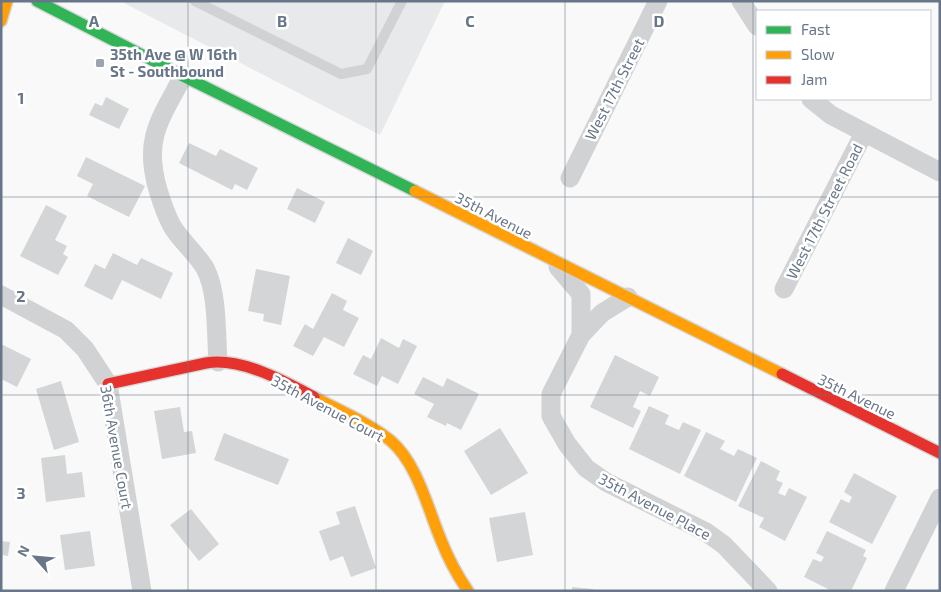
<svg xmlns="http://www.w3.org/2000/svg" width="941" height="592" viewBox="0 0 941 592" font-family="'Exo 2',sans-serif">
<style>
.built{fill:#e8e9ea}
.building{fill:#d4d5d6}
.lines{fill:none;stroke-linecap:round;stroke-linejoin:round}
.fast-casing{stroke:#d6d7d8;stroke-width:14}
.slow-casing{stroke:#d6d7d8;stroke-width:14}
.jam-casing{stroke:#d6d7d8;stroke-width:14}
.lane{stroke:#d1d2d4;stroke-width:10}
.street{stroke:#d1d2d4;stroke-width:19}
.fast{stroke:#30b455;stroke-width:11}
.slow{stroke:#ff9f0a;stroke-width:11}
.jam{stroke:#e5322d;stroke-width:11}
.grid{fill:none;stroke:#687689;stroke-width:1;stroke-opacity:0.55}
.poi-dot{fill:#9ba4b0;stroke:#fff;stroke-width:2}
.labels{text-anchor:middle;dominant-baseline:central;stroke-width:5;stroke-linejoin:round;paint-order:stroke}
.poi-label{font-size:15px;font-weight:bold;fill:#687689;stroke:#fff;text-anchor:start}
.street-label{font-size:15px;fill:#687689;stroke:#fff}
.grid-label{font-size:16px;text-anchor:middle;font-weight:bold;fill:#687689;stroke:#fff;stroke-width:5;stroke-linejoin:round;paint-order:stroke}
</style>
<rect width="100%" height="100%" fill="#f9f9f9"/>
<path class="built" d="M120,1h325l-65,134z"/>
<path class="building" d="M106,97l23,12 -10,20 -30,-14 6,-12 7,3z
M189,143l27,13 4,-7 38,19 -11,22 -12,-6 -3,6 -53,-27z
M86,157l59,29 -16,31 -42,-21 6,-12 -16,-8z
M297,188l28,14 -10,21 -28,-14z
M46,205l21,11 -12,24 12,6 -4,8 5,3 -10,18 -38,-19z
M348,238l25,13 -12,24 -25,-12z
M113,253l24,12 4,-7 32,15 -12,26 -39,-19 -10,20 -28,-14 11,-22 10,5z
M256,269l34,7 -9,49 -18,-4 1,-7 -16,-3z
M332,293l15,8 -4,9 16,8 -15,29 -20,-10 -11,19 -20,-10 12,-22 8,5z
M381,338l18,10 4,-9 14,7 -19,38 -16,-8 -5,10 -24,-12 10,-19 8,4z
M1,344l30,15 -14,28 -16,-8z
M615,355l44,22 -9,19 -10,-5 -7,16 8,4 -8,17 -43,-21z
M423,377l20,10 4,-9 32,16 -18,36 -14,-7 -1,3 -19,-9 7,-13 -20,-10z
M61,381l18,61 -25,8 -18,-61z
M649,406l20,9 -4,9 14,6 4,-8 18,8 -21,44 -51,-25z
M180,407l4,25 8,-1 4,22 -34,6 -8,-48z
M500,428l28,45 -37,22 -27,-44z
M706,432l19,9 -5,8 14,7 4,-7 19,9 -21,44 -52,-26z
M224,433l65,26 -11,26 -64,-25z
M65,455l2,19 15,-2 3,25 -39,5 -5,-44z
M761,461l19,10 -4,9 7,3 -5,10 7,3 4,-8 18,9 -22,44 -26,-14 5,-9 -26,-12z
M854,473l43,23 -25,48 -43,-22 12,-23 8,4 3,-6 -8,-5z
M355,506l21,62 -25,9 -8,-21 -13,5 -11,-30 21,-7 -4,-12z
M191,509l28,35 -20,17 -29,-36z
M525,512l8,43 -36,7 -8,-44z
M90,531l5,35 -30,4 -5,-35z
M827,531l39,19 -3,6 4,2 -16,33h-19l-28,-14 9,-18 8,3 3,-5 -8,-4z
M1,541l9,1 -2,14 -5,-1 -1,4z
M572,587l21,2v2h-21z"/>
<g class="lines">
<defs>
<path id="fast" d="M37,1l146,75 232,115"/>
<path id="slow" d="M1,21l6,-20
M415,191l367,183
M314,397c24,13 57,27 77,44 26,22 37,68 50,99 7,18 16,35 27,51"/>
<path id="jam" d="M782,374l158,79
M108,384l98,-21c35,-6 78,18 108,34"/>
</defs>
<use href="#fast" class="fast-casing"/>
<use href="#slow" class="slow-casing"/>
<use href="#jam" class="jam-casing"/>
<path class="lane" d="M195,1l146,73 26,-5 35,-68"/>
<path class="street" d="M741,1l16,25
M183,76c-23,44 -40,63 -25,114 4,13 8,25 14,36 9,15 24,27 33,42 13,24 11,67 13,94
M811,99l20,16 109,57
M570,178l88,-177
M558,267l23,27v41
M784,289l80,-156
M1,295l65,35 19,19 23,35 34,207
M628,297l-26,16 -21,22 -30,59v22l16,28 19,24 20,14 100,50 18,13 44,46
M894,591l46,-93"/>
<use href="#fast" class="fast"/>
<use href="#slow" class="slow"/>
<use href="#jam" class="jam"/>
</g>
<path class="grid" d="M188,1v590M376,1v590M565,1v590M753,1v590M1,197h939M1,395h939"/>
<rect class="poi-dot" x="95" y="58" width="10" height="10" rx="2.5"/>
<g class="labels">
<g class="poi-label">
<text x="110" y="54">35th Ave @ W 16th<tspan x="110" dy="17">St - Southbound</tspan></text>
</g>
<g class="street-label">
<text transform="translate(614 89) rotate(-63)">West 17th Street</text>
<text transform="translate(824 211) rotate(-63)">West 17th Street Road</text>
<text transform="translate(494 215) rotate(27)">35th Avenue</text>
<text transform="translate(857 396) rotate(26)">35th Avenue</text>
<text transform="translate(328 408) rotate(28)">35th Avenue Court</text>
<text transform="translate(117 447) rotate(80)">36th Avenue Court</text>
<text transform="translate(655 506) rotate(28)">35th Avenue Place</text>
</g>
</g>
<g class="grid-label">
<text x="94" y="27">A</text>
<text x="282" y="27">B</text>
<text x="470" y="27">C</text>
<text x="659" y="27">D</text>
<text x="21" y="104">1</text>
<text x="21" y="302">2</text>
<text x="21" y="499">3</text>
</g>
<rect width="941" height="592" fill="none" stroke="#687689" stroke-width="5"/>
<rect x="756" y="10" width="175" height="90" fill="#ffffff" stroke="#c3c8d0"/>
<rect x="766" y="26" width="25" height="8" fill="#30b455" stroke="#c3c8d0"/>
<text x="801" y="35" font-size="15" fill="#687689">Fast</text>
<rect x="766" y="51" width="25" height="8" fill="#ff9f0a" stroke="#c3c8d0"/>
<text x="801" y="60" font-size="15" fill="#687689">Slow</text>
<rect x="766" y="76" width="25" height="8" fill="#e5322d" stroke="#c3c8d0"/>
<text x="801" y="85" font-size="15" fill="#687689">Jam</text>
<g transform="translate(35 557) rotate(297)" stroke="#ffffff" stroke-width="4" paint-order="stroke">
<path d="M0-4L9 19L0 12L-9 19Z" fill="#687689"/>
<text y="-8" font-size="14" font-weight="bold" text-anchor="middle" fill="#687689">N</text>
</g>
</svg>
